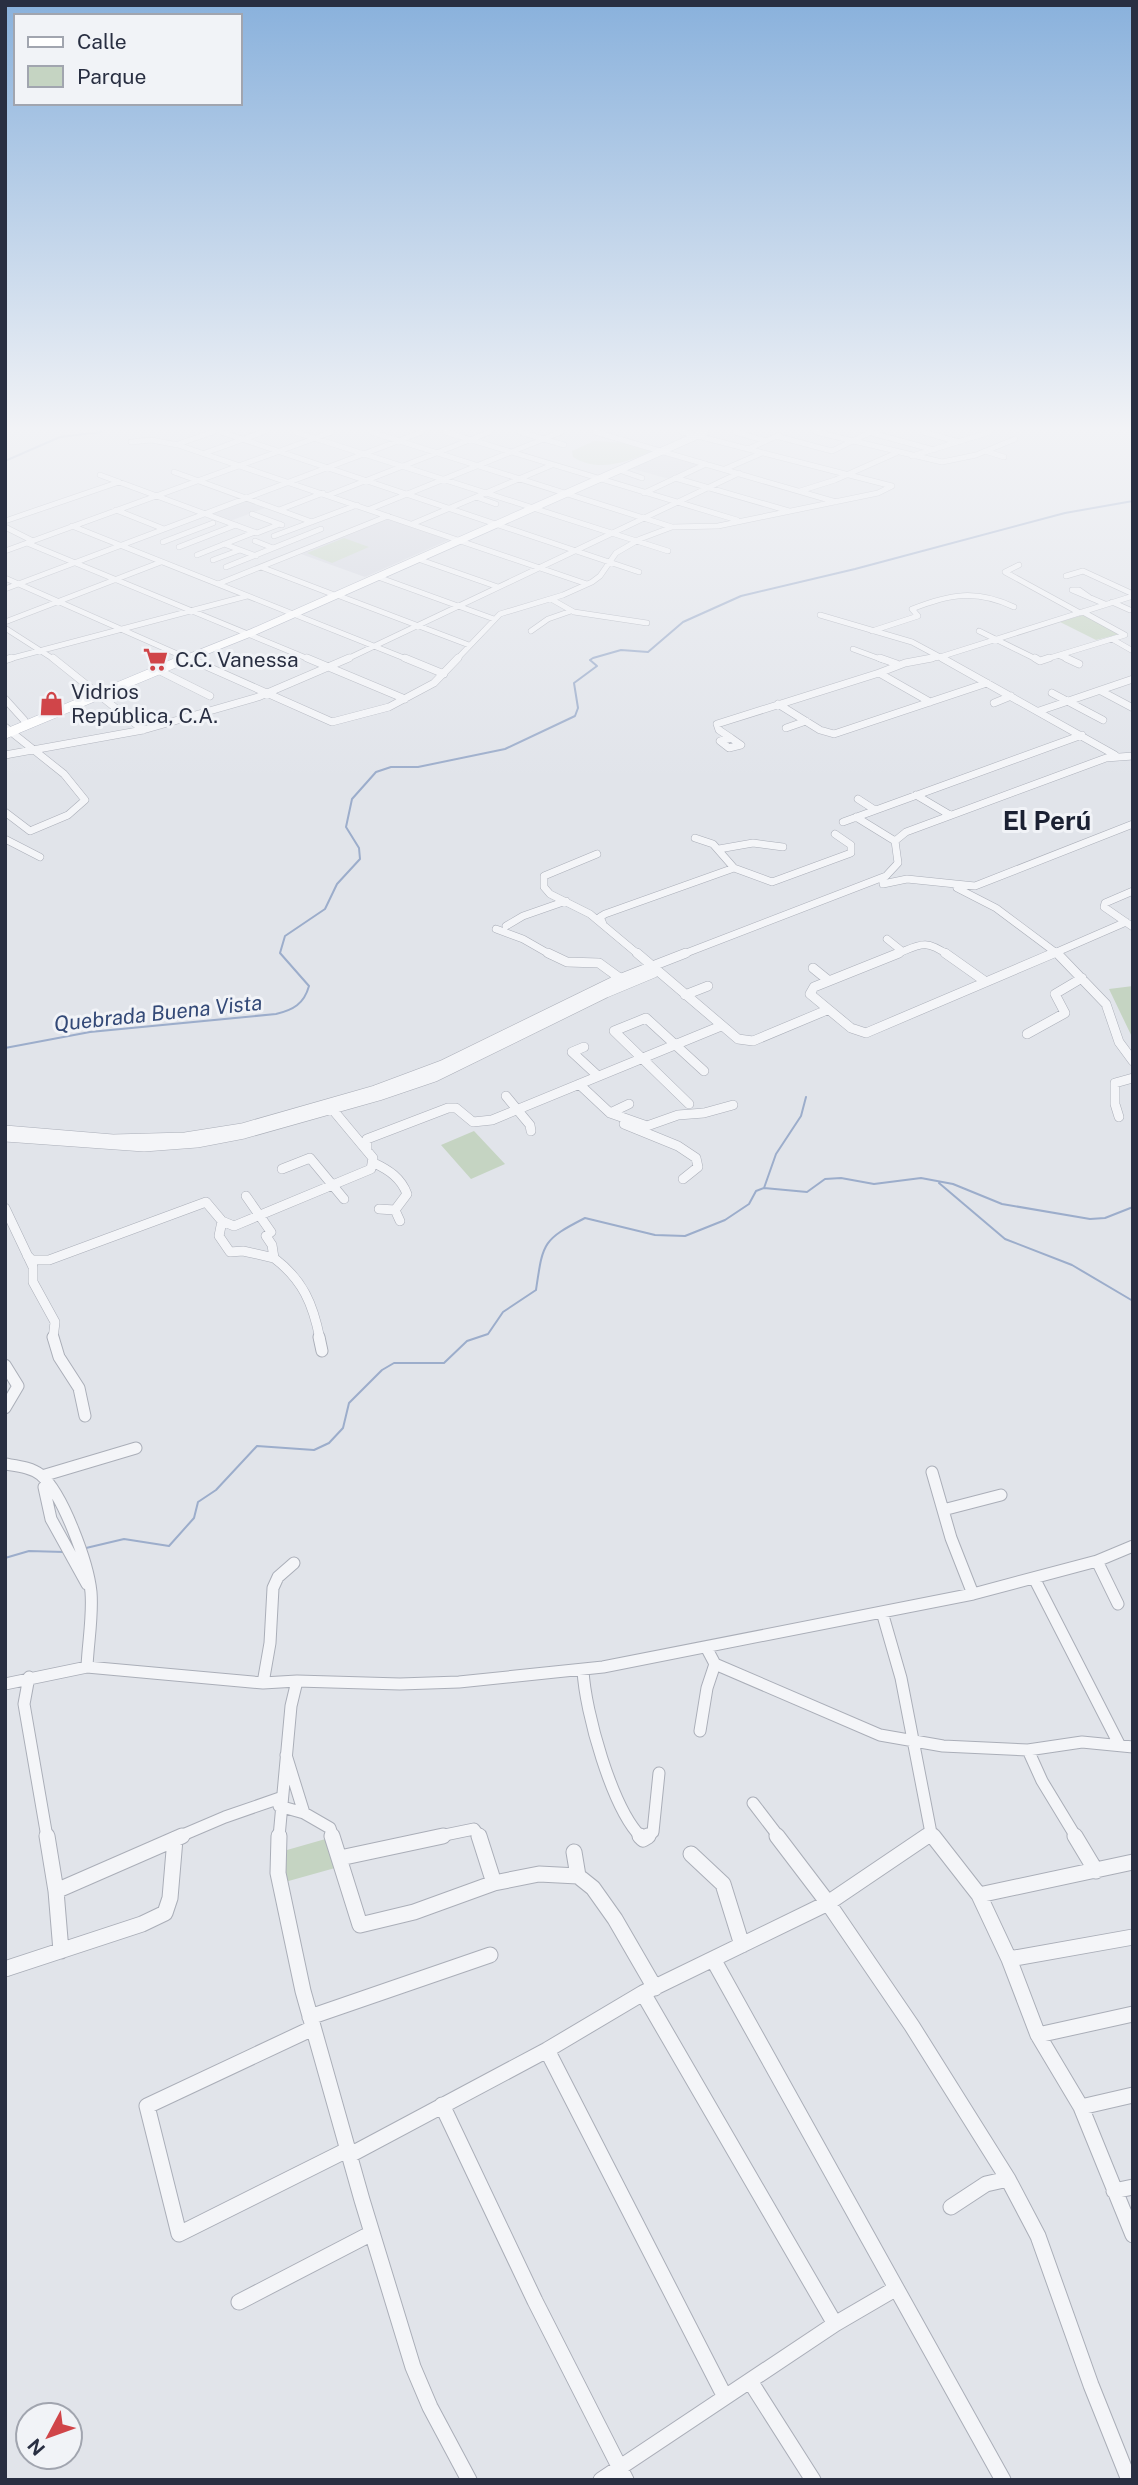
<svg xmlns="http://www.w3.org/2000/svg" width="1138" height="2485" viewBox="0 0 1138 2485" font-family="'Public Sans',sans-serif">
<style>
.built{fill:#d3d6df}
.green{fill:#c5d4c2}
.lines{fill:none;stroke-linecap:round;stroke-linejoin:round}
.stream{stroke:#9cadcb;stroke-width:2}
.minor-far4-casing{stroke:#aaaeb8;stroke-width:6}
.minor-far3-casing{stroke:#aaaeb8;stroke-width:8}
.minor-far2-casing{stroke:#aaaeb8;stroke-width:10}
.minor-far1-casing{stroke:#aaaeb8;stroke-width:13}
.minor-casing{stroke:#aaaeb8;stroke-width:17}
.major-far1-casing{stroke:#a0a6b6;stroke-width:8}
.major-casing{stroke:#a0a6b6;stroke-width:10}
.minor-far4{stroke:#f4f5f8;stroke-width:5}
.minor-far3{stroke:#f4f5f8;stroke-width:7}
.minor-far2{stroke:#f4f5f8;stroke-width:9}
.minor-far1{stroke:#f4f5f8;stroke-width:11}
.minor{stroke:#f4f5f8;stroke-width:15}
.major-far1{stroke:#fff;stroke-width:7}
.major{stroke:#fff;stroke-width:9}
.labels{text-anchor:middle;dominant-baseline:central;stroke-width:6;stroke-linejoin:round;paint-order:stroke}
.far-poi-label{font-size:21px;fill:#292f42;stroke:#f1f3f7;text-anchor:start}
.far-water-label{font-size:21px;font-style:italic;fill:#334977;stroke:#f1f3f7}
.far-district-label{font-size:26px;font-weight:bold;fill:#1b2133;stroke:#f1f3f7}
</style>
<rect width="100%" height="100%" fill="#e1e4ea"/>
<path class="built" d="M661,453l40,12 -32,14 -39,-11z
M245,501l20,7 -35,13 -20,-7z
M388,518l63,21 -86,38 -64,-23z"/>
<path class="green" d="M594,441l32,2 26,8c-25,11 -54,22 -79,6l-1,-6z
M344,538l25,9 -37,16 -25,-10z
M1083,615l37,19 -24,6 -36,-18z
M1133,986v53l-24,-50z
M474,1131l31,33 -34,15 -30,-34z
M329,1838l6,30 -50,14 -5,-30z"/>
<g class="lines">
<path class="stream" d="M5,461l55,-24 41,-5
M5,1048l85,-16 186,-18c17,-4 28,-10 33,-28l-29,-33 5,-17 40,-27 12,-25 23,-25 -1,-11 -13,-21 6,-28 24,-27 15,-5h27l87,-18 70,-33 3,-8 -4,-25 23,-17 -7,-6 3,-2 28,-8 27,2 35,-30 58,-26 114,-27 210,-56 68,-12
M939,1183l66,56 67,26 61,36
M764,1188l12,-34 25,-38 5,-19
M86,1548l38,-9 45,7 25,-28 4,-16 18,-12 41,-44 57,4 15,-7 14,-15 6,-25 33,-33 12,-7h50l23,-22 21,-7 15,-22 33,-22c7,-47 6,-50 49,-72l70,17 30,1 40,-16 24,-16 7,-13 8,-3 43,4 18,-13 16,-1 33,6 47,-6 32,6 49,20 88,15 15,-1 28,-11
M5,1558l24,-7 35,1"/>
<defs>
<path id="minor-far4" d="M221,432l418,140
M295,432l373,119
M371,432l301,95
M445,432l292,88
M520,432l44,13
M595,432l241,70
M682,432l210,54
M735,432l31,9
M816,432l126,30 34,-7 39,-16
M868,432l66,18
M923,432l36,10
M776,436l56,15 39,-19
M131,442l20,-2 27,5 409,139
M178,444l35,-12
M748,449l31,-14
M985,451l19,6
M205,453l58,-21
M912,456l78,-24
M725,469l37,-16
M619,470l23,8
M174,472l138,50
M100,475l157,58 23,-9
M675,478l114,33
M800,491l35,-11 61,-27
M644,493l62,-29
M329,495l161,-63
M476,497l20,7
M370,509l191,-77
M116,510l48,19
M279,510l44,-17
M252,514l30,11
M5,521l114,-39
M412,524l140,-59
M72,526l337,134
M5,527l28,14
M274,536l83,-31
M255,541l18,7
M163,542l50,-19
M27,543l284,117
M224,544l32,12
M179,547l57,-22
M5,551l327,-119
M197,555l58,-23
M418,559l80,28
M213,560l27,-10
M1019,565l-14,7 75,41
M226,567l95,-38
M261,567l71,27
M1066,576l17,-5 50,23
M378,577l116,42
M5,578l186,82
M218,584l170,-68
M5,589l417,-157
M337,595l132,50
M1089,597l-10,-7h-7l33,14
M551,599l23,13 73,11
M1112,602l18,8
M820,615l92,27 28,15 -18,3
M5,622l156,-60
M5,628l50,32
M531,631l17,-12 23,-8
M872,631l46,-15 -6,-7c38,-15 64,-20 102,-2
M979,631l59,29
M1112,639l21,12
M853,649l30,11
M1060,656l10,4
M5,660l242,-64
M345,660l394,-187
M456,660l44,-46 63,-19 29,-13 8,-6 16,-23 24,-14 32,-12 46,-1 160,-33 14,-7
M946,660l-6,-3 193,-61
M1043,660l82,-25 -42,-23"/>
<path id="minor-far3" d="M53,658l90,72
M188,658l144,64 57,-15 45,-24 24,-25
M307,658l98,41
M405,658l39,16
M880,658l17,6
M942,658l173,97
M1035,658l5,3 9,-3
M1066,658l13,6
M5,660l6,-2
M158,670l52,26
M879,673l26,-10 27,-5
M1101,691l32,17
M1052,693l51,27
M5,699l19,21
M994,703l17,-7
M778,704l42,26 14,4 153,-51
M1039,711l94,-32
M5,727l59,47 21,26 -17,15 -38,16 -25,-19
M786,728l20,-7
M731,738l10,7 -12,3 -9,-7z
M731,738l-12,-8 -2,-6 162,-51 51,29
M5,755l138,-25 115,-33 91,-39
M916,795l34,20
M858,799l17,11
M856,817l39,24
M843,822l239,-87
M695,838l18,6 21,24
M5,839l35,18
M719,849l34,-6 30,4
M597,854l-53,22v11l6,7 40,20 49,41
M883,884l24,-5 68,7 158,-62
M957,888l39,20 63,47
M1133,891l-28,12 -1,4 29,20
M603,924l-3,-7 5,-3 129,-46 38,14 79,-29v-8l-16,-11
M506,926l17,-10 43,-15
M496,929l27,10 28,16
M887,939l15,12
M681,955l205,-79 12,-13 -3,-22 11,-9 200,-74 27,-2
M894,955c26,-10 30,-17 54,0
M1050,955l76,-33"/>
<path id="minor-far2" d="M548,953l19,9 32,1 22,16
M637,953l101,86 15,2 74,-31
M899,953l-85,34 -4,7 41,34 15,5 188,-80
M945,953l41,29
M1057,953l49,51 13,38 14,19
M813,968l16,13
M685,995l23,-9
M1027,1034l38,-21 -10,-19 27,-16
M584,1047l-12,5 26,24
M579,1084l31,29 37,13 31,-11 26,-2 29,-8
M506,1096l24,29 1,6
M689,1104l-75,-73 32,-13 58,53
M610,1113l19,-9
M1119,1117l-4,-13v-21l18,-5
M624,1124l54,22 18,12 2,9 -15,12
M5,1130l108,9 72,-2 57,-9 133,-38 67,-25 172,-84 72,-28
M5,1137l139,10 53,-4 47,-9 135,-38 56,-19 171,-84 48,-20
M367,1150v-11l81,-31h8l17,14 19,-2 229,-94
M374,1163c15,7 27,15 33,31l-12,16 5,11
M282,1169l28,-11 34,41
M246,1196l25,36 -5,4 6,9 2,13c29,22 39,46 46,81
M5,1208l28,59v15l22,40 -2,17
M379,1209l16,1
M222,1221l-3,15 11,16 13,-1 31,7
M27,1255l5,5h17l157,-58 16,19 12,5 137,-57 2,-11 -40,-48"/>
<path id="minor-far1" d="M53,1337l6,20 20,31 6,28
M319,1337l3,14
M5,1365l13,21 -13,22
M5,1464c12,2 26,3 36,11 22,19 47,88 50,117 2,25 -3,50 -4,75
M932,1472l19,66 22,56
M42,1476l94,-28
M44,1487l7,32 36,65
M943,1510l58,-15
M1097,1561l21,43
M1034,1578l85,166
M882,1612l19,66 30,155 3,4
M706,1647l9,17 165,71 63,11 85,4 54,-8 51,5
M583,1670c2,42 29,138 58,167
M29,1677l-5,27 23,133
M263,1683l7,-40 3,-55 5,-11 16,-14
M5,1684l82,-17 176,16 34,-2 103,3 59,-2 144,-15 370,-73 124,-33 36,-15
M700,1731l7,-43 8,-24
M1028,1750l14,31 34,56
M286,1755l18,58
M753,1803l26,34
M279,1806l25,7 26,15 3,9
M178,1837l47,-20 55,-19
M279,1837l12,-131 6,-25
M435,1837l39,-8 6,8
M645,1837l8,-5 6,-59
M925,1837l6,-4"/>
<path id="minor" d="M47,1836l9,55 5,60
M279,1836l-1,37 25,118 59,209 51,167 17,40 39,73
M332,1836l28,89 54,-13 80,-29 45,-9 39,2 15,12 22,31 40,69
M479,1836l15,47
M640,1836l3,3 5,-3
M777,1836l51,67 84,123 96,153 30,57 53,149 38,95
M933,1836l46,59 30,64 29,76 43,72 52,128
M1075,1836l21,35
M574,1852l4,24
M691,1854l32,30 19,61
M340,1858l103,-22
M56,1891l126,-55
M979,1895l154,-33
M713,1959l290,521
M1009,1959l124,-22
M5,1969l137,-45 23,-11 5,-15 5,-59
M643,1993l192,331
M310,2017l180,-62
M313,2028l-166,78 32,128 170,-85
M1038,2035l95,-21
M547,2050l178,347
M442,2105l93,196 91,179
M1081,2107l52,-12
M350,2155l197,-105 96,-57 185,-90 99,-67
M1114,2191l19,-4
M951,2207l35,-23 22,-5
M239,2302l133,-69
M750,2381l63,99
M601,2480l234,-156 60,-35"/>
<path id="major-far1" d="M183,660l70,-28 452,-200"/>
<path id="major" d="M5,734l182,-76"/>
</defs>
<use href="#minor-far4" class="minor-far4-casing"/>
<use href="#minor-far3" class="minor-far3-casing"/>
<use href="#minor-far2" class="minor-far2-casing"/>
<use href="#minor-far1" class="minor-far1-casing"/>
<use href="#minor" class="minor-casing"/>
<use href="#major-far1" class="major-far1-casing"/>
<use href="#major" class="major-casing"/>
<use href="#minor-far4" class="minor-far4"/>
<use href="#minor-far3" class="minor-far3"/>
<use href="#minor-far2" class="minor-far2"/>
<use href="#minor-far1" class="minor-far1"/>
<use href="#minor" class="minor"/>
<use href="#major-far1" class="major-far1"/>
<use href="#major" class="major"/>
</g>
<linearGradient id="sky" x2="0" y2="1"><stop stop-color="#89b1dc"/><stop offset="0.55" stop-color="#f2f3f6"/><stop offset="1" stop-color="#f2f3f6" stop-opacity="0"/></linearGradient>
<rect width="1138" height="780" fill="url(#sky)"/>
<defs>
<symbol id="supermarket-bare" viewBox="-9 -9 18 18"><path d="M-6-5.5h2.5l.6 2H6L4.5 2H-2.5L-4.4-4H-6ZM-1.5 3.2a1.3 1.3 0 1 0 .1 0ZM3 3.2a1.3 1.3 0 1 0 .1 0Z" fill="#d04549" stroke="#f1f3f7" stroke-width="2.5" paint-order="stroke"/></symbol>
<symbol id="shop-bare" viewBox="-9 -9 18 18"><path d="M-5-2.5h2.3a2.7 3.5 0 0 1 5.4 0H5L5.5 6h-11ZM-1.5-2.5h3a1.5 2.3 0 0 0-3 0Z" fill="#d04549" stroke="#f1f3f7" stroke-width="2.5" paint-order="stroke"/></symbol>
</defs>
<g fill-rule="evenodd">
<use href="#supermarket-bare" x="138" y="642" width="35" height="35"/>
<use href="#shop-bare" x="34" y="686" width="35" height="35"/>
</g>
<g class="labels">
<g class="far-poi-label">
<text x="175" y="659">C.C. Vanessa</text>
<text x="71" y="691">Vidrios<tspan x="71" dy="24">República, C.A.</tspan></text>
</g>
<g class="far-water-label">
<text transform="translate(158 1013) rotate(-6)">Quebrada Buena Vista</text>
</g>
<g class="far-district-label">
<text x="1047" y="820">El Perú</text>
</g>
</g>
<rect width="1138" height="2485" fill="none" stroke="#292f42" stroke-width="14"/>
<rect x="14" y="14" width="228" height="91" fill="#f1f3f7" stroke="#a1a5af" stroke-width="2"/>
<rect x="28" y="37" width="35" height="10" fill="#ffffff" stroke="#a1a5af" stroke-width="2"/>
<text x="77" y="49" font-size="21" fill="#292f42">Calle</text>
<rect x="28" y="66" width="35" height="21" fill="#c5d4c2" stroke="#a1a5af" stroke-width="2"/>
<text x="77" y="84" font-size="21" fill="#292f42">Parque</text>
<g transform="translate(49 2436) rotate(229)"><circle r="33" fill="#f1f3f7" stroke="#a1a5af" stroke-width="2"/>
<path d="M0-5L12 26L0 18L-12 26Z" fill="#d04549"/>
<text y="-10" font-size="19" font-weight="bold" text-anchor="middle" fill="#292f42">N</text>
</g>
</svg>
